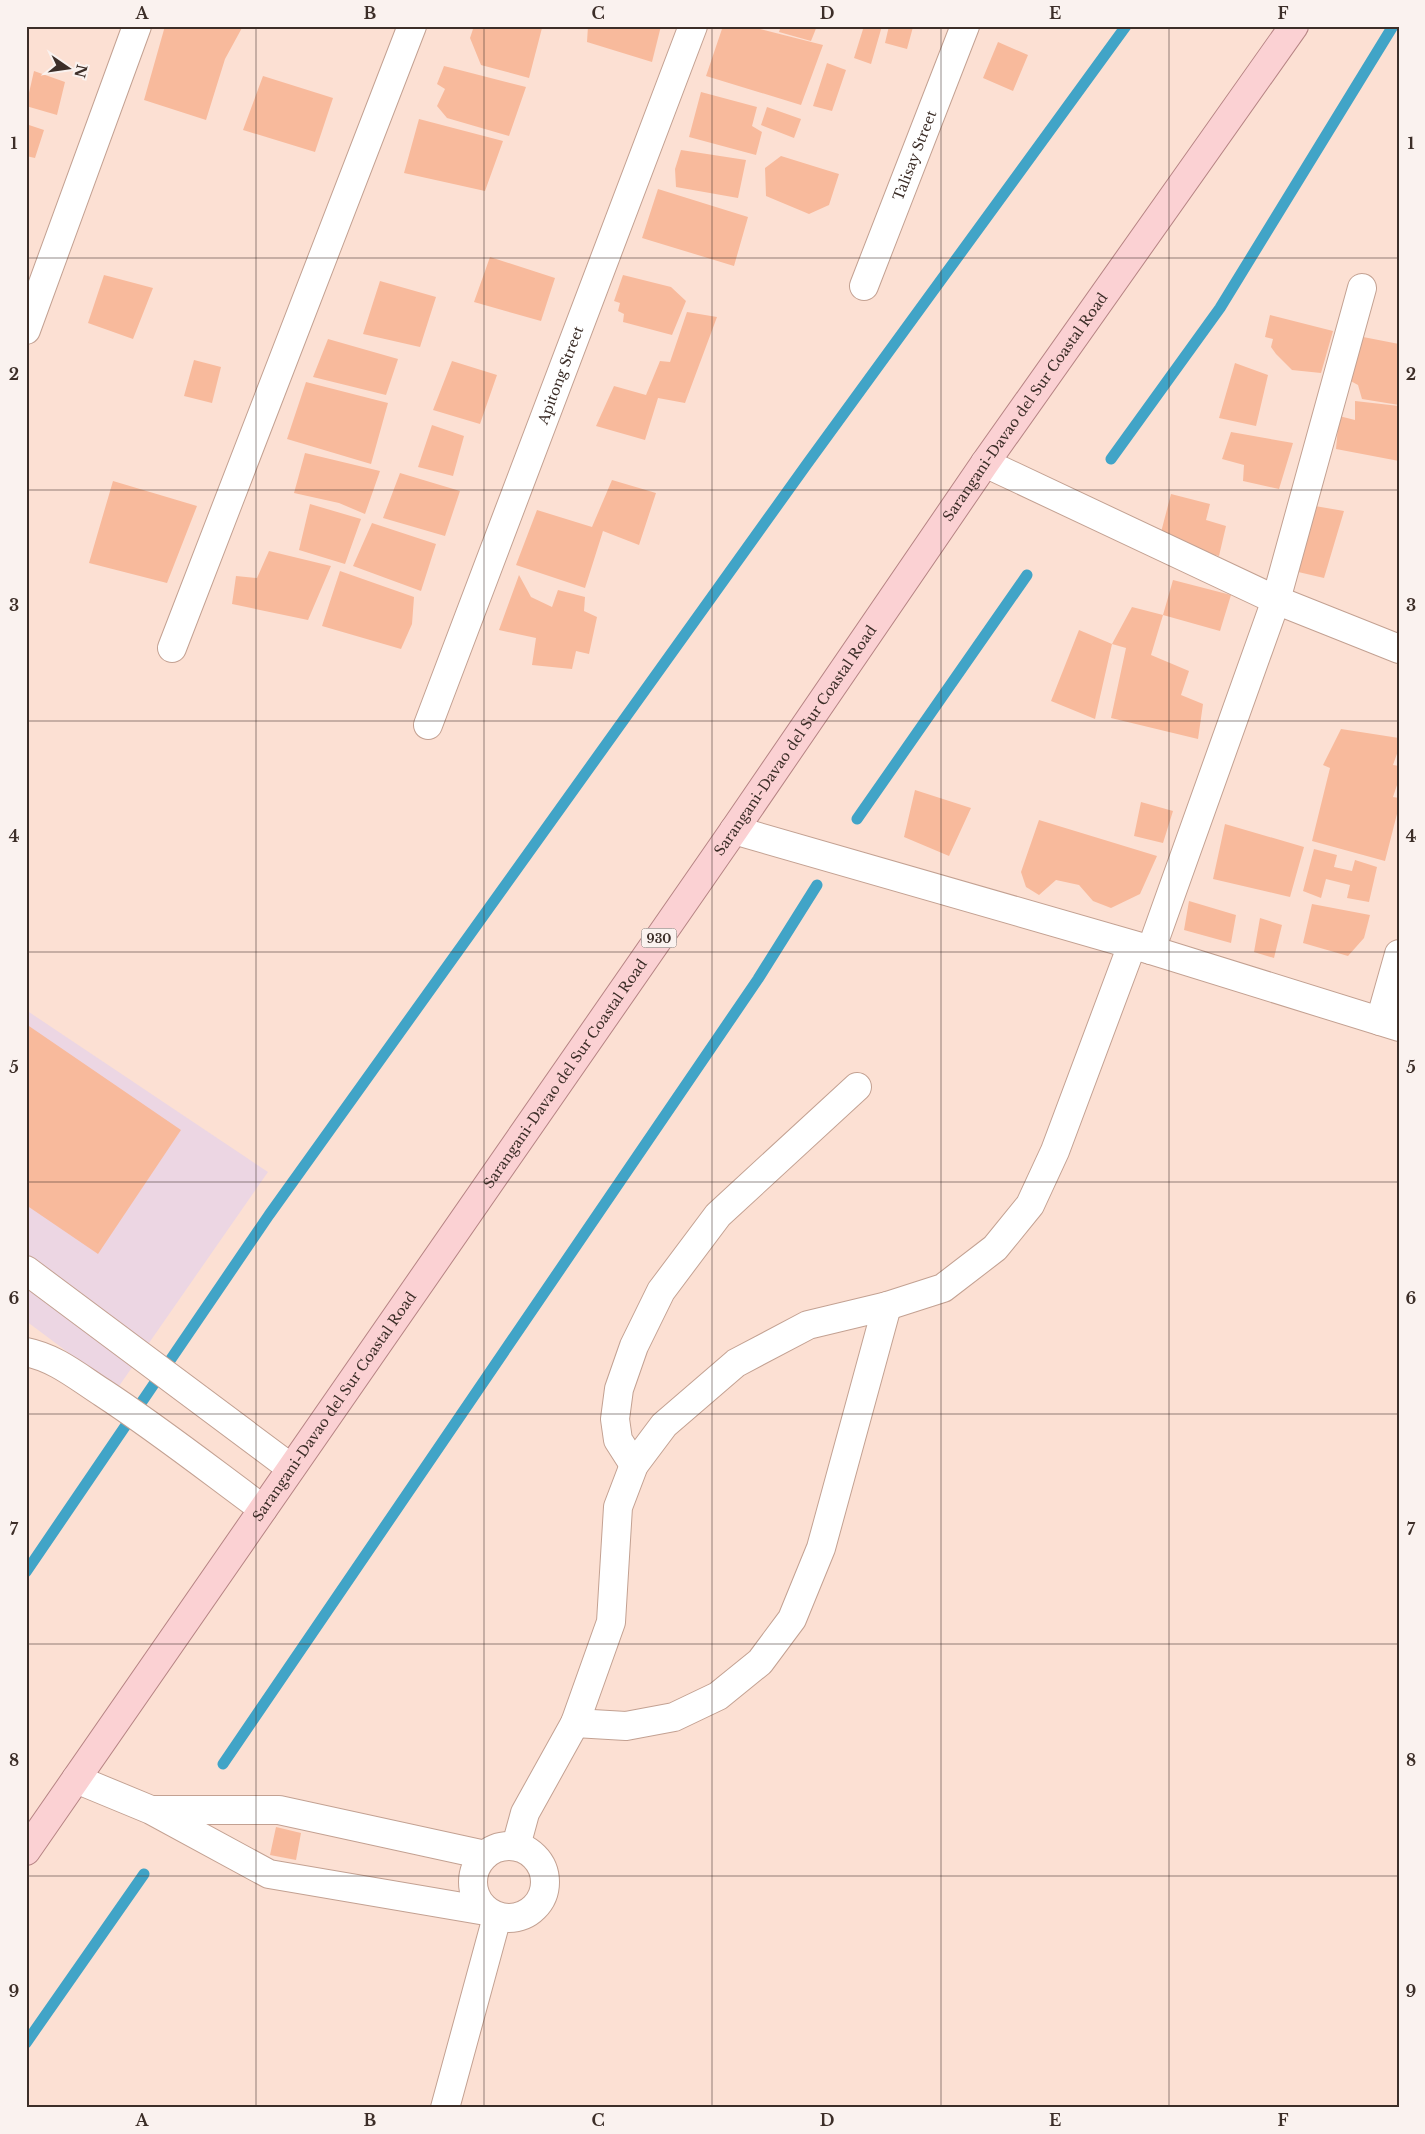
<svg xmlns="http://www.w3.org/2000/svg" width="1425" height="2134" viewBox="0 0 1425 2134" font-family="'Libre Baskerville',serif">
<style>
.industrial{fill:#ecd6e3}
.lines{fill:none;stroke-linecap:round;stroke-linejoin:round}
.stream{stroke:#41a4c7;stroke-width:11}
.building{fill:#f8ba9c}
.minor-casing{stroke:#c3a192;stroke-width:30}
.major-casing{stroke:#b68484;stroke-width:30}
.minor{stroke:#fff;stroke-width:28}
.major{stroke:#fbd1d3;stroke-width:28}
.grid{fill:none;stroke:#3c2e28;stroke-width:1;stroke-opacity:0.55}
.labels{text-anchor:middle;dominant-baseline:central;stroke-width:4;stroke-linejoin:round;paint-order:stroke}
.shield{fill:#faf2ef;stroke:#756964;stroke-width:1}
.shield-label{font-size:12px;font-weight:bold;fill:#3c2e28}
.street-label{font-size:14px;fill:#3c2e28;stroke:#faf2ef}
.neatline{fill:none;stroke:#3c2e28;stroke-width:2}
.grid-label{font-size:16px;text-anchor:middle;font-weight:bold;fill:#3c2e28}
</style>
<rect width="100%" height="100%" fill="#fce0d3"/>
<path class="industrial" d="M26,1010l242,162 -151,217 -91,-68z"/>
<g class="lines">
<path class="stream" d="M1111,459l109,-151 173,-282
M857,819l170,-244
M26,1572l243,-357 538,-751 319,-438
M223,1764l535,-785 59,-94
M26,2043l118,-169"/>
</g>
<path class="building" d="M165,26h78l-18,33 -19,61 -62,-20z
M474,26l68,2 -13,50 -48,-13 -11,-27z
M588,26h73l-9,36 -65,-20z
M723,26h25l75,19 -22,60 -95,-29z
M781,26h36l-6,15 -32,-9z
M864,26h18l-11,38 -17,-6z
M889,26l24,1 -6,22 -22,-6z
M998,42l30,13 -15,36 -30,-13z
M827,63l19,7 -14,41 -19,-5z
M444,66l82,21 -17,49 -62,-18 -10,-12 8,-17 -8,-5z
M34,71l31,11 -8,33 -31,-9z
M263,76l70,22 -18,54 -72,-22z
M701,92l56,15 -5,19 10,6 -6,23 -67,-18z
M767,107l34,12 -7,19 -33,-13z
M419,119l84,22 -18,50 -81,-18z
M26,124l18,6 -9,28 -9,-2z
M681,150l65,10 -8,38 -62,-11 -1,-18z
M781,156l58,18 -10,31 -20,9 -43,-18 -1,-28z
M658,189l90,28 -14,49 -92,-28z
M490,257l65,21 -14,43 -67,-19z
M104,275l49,13 -20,51 -45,-16z
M623,275l48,12 15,14 -14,34 -49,-13 1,-8 -6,-3 2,-8 -6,-2z
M380,281l56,16 -16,50 -57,-13z
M687,312l30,5 -32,86 -27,-5 -13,42 -49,-14 18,-40 32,9 14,-34 10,1z
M1270,315l63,16 -12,42 -29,-3 -16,-16 -5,-7 2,-8 -8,-2z
M1358,336l41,8v61l-37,-6 -4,-14 -13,-7z
M328,339l70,20 -12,36 -73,-18z
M194,360l27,7 -9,36 -28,-7z
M452,361l45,14 -17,49 -47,-14z
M1235,363l33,12 -12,51 -37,-8z
M306,382l82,21 -17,61 -84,-25z
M1355,401l44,5v55l-63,-12 3,-33 16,4z
M432,425l32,11 -11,40 -35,-9z
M1231,432l62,11 -14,46 -36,-8 1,-16 -22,-6z
M305,453l75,18 -15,43 -26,-11 -45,-10z
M400,473l60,18 -15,45 -62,-18z
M612,480l44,13 -17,52 -36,-14 -18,57 -69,-23 21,-55 55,17z
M113,481l84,25 -30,77 -78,-20z
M1171,494l39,10 -4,16 20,6 -7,30 -60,-16z
M310,504l51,15 -16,45 -46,-14z
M1315,506l29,5 -20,67 -30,-7z
M372,523l64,21 -15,47 -68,-25z
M269,551l62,15 -23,54 -76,-16 4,-28 21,2z
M340,571l74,26 -2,27 -11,25 -79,-23z
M519,575l12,22 21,10 6,-17 27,7 -1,14 13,6 -8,37 -13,-3 -4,18 -40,-4 4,-27 -37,-8z
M1173,580l58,15 -11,36 -57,-16z
M1132,607l31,8 -12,40 38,16 -8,24 22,9 -5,35 -87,-21 15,-70 -14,-4z
M1079,630l33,14 -17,75 -44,-18z
M1341,729l58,9v10l-6,17 6,1v13l-6,18 6,1v8l-14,55 -73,-20 18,-73 -7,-3z
M915,790l56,18 -22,48 -45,-19z
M1141,802l32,9 -10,32 -29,-7z
M1039,820l118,36 -17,38 -29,14 -18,-7 -14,-16 -23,-5 -17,15 -13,-8 -5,-15z
M1225,824l79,23 -14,50 -77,-18z
M1314,849l23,6 -3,12 18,4 3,-11 22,7 -8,35 -22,-4 3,-13 -24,-6 -5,19 -18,-7z
M1189,901l47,14 -5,28 -47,-13z
M1312,904l58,11 -6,23 -16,18 -45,-13z
M1260,918l22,7 -8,33 -20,-6z
M26,1024l155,106 -83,124 -72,-49z
M276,1827l25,6 -5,27 -26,-5z"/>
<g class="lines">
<defs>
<g id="minor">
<path id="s1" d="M864,286l101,-260"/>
<path d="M26,330l111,-304"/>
<path d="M985,463l291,137 123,49"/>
<path d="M172,648l240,-622"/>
<path id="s2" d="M428,725l265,-699"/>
<path d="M734,830l417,120 248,77"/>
<path d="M1151,950l125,-350 86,-312"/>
<path d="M1380,1021l19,-67"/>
<path d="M26,1270l265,198"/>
<path d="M26,1352c30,6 52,25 77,41 55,36 107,77 160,116"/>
<path d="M634,1465l-16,-25 -3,-21 4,-30 15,-43 27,-55 57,-76 139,-128"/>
<path d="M575,1723l51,3 48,-9 44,-21 42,-34 32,-43 29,-71 66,-242"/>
<path d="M76,1779l75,31 118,64 217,37"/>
<path d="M154,1810h125l206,45"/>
<circle cx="509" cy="1882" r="36"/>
<path d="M516,1846l9,-33 50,-90 36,-101 7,-115 16,-42 30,-40 72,-62 72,-38 79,-19 56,-18 52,-40 35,-43 25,-54 77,-206"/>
<path d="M445,2108l52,-191"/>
</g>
<g id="major">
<path id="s3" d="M26,1851l708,-1021 251,-367 309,-437"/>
</g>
</defs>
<use href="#minor" class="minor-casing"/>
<use href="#major" class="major-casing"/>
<use href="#minor" class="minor"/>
<use href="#major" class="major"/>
</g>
<path class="grid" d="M256,26v2082M484,26v2082M712,26v2082M941,26v2082M1169,26v2082M26,258h1373M26,490h1373M26,721h1373M26,952h1373M26,1182h1373M26,1414h1373M26,1644h1373M26,1876h1373"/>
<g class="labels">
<rect class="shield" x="641.5" y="928.5" width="35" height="19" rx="4"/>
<g class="shield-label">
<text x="659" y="938">930</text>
</g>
<g class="street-label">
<text stroke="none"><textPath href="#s1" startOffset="140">Talisay Street</textPath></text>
<text stroke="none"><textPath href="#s2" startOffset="374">Apitong Street</textPath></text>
<text stroke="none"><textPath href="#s3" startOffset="1756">Sarangani-Davao del Sur Coastal Road</textPath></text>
<text stroke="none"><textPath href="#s3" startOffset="1351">Sarangani-Davao del Sur Coastal Road</textPath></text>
<text stroke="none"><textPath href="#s3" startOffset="946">Sarangani-Davao del Sur Coastal Road</textPath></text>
<text stroke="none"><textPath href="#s3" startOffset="541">Sarangani-Davao del Sur Coastal Road</textPath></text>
</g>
</g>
<rect width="1425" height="2134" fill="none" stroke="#faf2ef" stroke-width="55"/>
<g transform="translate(68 68) rotate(103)" stroke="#faf2ef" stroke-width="4" paint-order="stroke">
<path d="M0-4L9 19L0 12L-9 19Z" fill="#3c2e28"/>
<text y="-8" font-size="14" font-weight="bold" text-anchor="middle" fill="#3c2e28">N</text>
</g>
<rect x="28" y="28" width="1370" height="2078" class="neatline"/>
<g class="grid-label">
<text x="142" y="19">A</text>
<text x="370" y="19">B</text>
<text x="598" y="19">C</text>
<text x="827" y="19">D</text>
<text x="1055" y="19">E</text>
<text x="1283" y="19">F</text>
<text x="14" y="149">1</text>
<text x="1411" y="149">1</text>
<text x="14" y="380">2</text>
<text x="1411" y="380">2</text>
<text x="14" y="611">3</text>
<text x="1411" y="611">3</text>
<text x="14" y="842">4</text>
<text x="1411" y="842">4</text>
<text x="14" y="1073">5</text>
<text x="1411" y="1073">5</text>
<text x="14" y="1304">6</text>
<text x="1411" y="1304">6</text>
<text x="14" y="1535">7</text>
<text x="1411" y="1535">7</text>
<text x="14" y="1766">8</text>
<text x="1411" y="1766">8</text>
<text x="14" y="1997">9</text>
<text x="1411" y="1997">9</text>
<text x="142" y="2126">A</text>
<text x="370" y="2126">B</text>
<text x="598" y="2126">C</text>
<text x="827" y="2126">D</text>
<text x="1055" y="2126">E</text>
<text x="1283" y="2126">F</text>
</g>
</svg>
